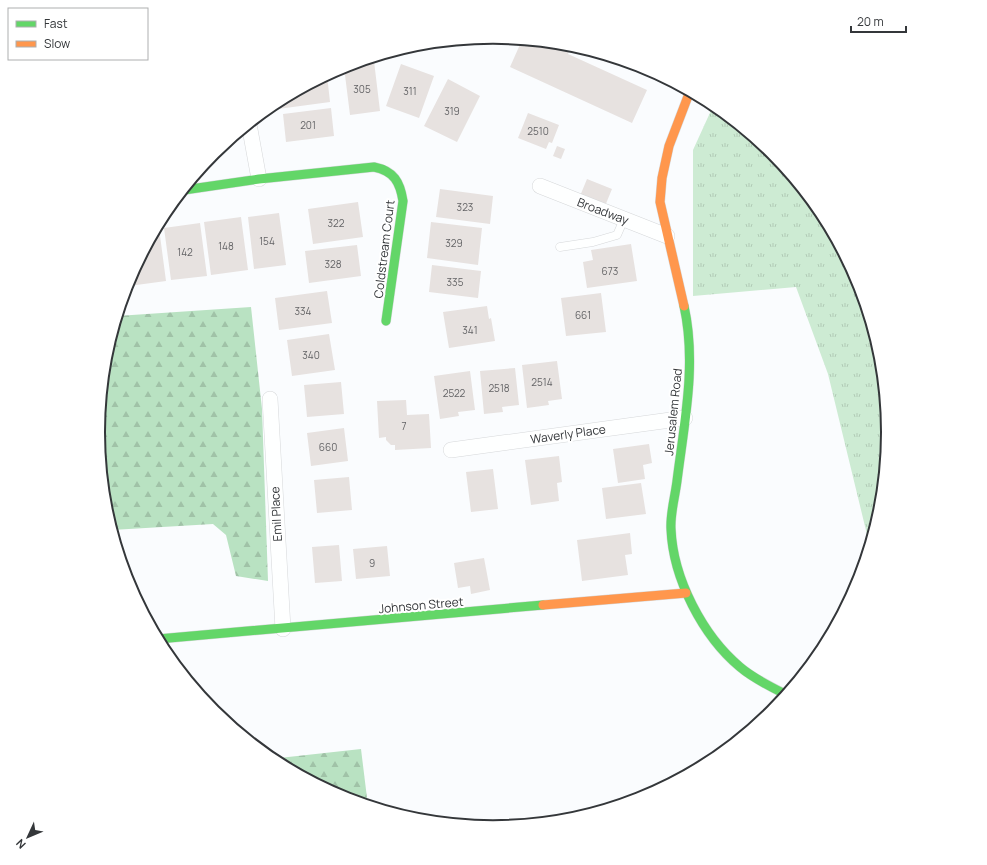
<svg xmlns="http://www.w3.org/2000/svg" width="987" height="865" viewBox="0 0 987 865" font-family="Manrope,sans-serif">
<style>
.grass{fill:url(#grass-tufts)}
.forest{fill:url(#forest-firs)}
.building{fill:#e7e2e0}
.lines{fill:none;stroke-linecap:round;stroke-linejoin:round}
.lane-casing{stroke:#d6d8da;stroke-width:9}
.street-casing{stroke:#d6d8da;stroke-width:16}
.fast-casing{stroke:#d6d8da;stroke-width:10}
.slow-casing{stroke:#d6d8da;stroke-width:10}
.lane{stroke:#feffff;stroke-width:8}
.street{stroke:#feffff;stroke-width:15}
.fast{stroke:#63d668;stroke-width:9}
.slow{stroke:#ff974d;stroke-width:9}
.labels{text-anchor:middle;dominant-baseline:central;stroke-width:4;stroke-linejoin:round;paint-order:stroke}
.number-label{font-size:10px;fill:#646466}
.street-label{font-size:12px;fill:#34373a;stroke:#fff}
.rim{fill:none;stroke:#34373a;stroke-width:2}
</style>
<defs>
<pattern id="grass-tufts" width="24" height="20" patternUnits="userSpaceOnUse"><rect width="24" height="20" fill="#cdebd3"/><path d="M3 7l-1-3M5 7V3M7 7l1-3M15 17l-1-3M17 17v-4M19 17l1-3" fill="none" stroke="#b1cab6"/></pattern>
<pattern id="forest-firs" width="22" height="20" patternUnits="userSpaceOnUse"><rect width="22" height="20" fill="#b9e2c2"/><path d="M5 1l3.5 6h-7zM16 11l3.5 6h-7z" fill="#a0c2a7"/></pattern>
</defs>
<rect width="100%" height="100%" fill="#fafcfe"/>
<path class="grass" d="M714,104l59,49 49,60 37,68 22,75 8,77 -8,77 -11,37 -42,-173 -32,-87 -103,9v-146z"/>
<path class="forest" d="M251,307l11,102 6,172 -32,-5 -10,-41 -13,-11 -101,6 -6,-21 -8,-77 8,-77 11,-39z
M361,749l7,57 -26,-8 -72,-39z"/>
<path class="building" d="M522,40l50,5 -4,9 79,36 -15,33 -122,-56z
M374,61l6,50 -30,4 -6,-48z
M401,64l33,12 -15,42 -33,-12z
M327,75l3,27 -52,7 -1,-7z
M448,79l32,17 -23,46 -33,-16z
M331,108l3,28 -48,6 -3,-28z
M528,113l31,12 -7,18 -3,-1 -3,7 -28,-11z
M557,146l8,3 -4,10 -8,-3z
M587,179l25,10 -7,17 -25,-10z
M440,189l53,7 -3,28 -54,-7z
M358,202l5,35 -50,7 -5,-35z
M279,213l7,52 -32,4 -6,-52z
M241,217l7,53 -37,5 -7,-53z
M431,222l51,6 -4,37 -51,-7z
M200,223l7,53 -36,4 -7,-52z
M159,228l7,53 -37,5 -1,-5 28,-52z
M631,244l6,37 -50,7 -4,-26 10,-2 -2,-10z
M357,245l4,31 -52,7 -4,-32z
M432,265l49,6 -3,27 -49,-6z
M327,291l5,32 -53,7 -4,-32z
M601,293l5,39 -40,4 -5,-38z
M487,306l2,13 2,-1 4,23 -46,7 -6,-36z
M329,334l6,36 -43,6 -5,-36z
M557,361l5,38 -14,2 1,4 -22,3 -5,-43z
M515,368l4,37 -17,2 1,5 -19,2 -4,-43z
M470,371l5,39 -17,2 1,4 -19,3 -6,-43z
M341,382l3,32 -37,3 -3,-32z
M406,400l1,15 22,-1 2,34 -36,2v-5h-4l-5,-5v-3l-7,1 -2,-37z
M344,428l4,33 -37,5 -4,-33z
M649,444l3,19 -9,2 2,14 -27,4 -5,-34z
M559,456l3,26 -5,1 2,18 -28,4 -6,-45z
M493,469l5,40 -27,3 -5,-40z
M349,477l3,33 -35,3 -3,-33z
M641,483l5,31 -40,5 -4,-31z
M630,533l2,21 -7,1 3,20 -46,6 -5,-41z
M339,545l3,36 -27,2 -3,-36z
M387,546l3,30 -34,3 -3,-30z
M484,558l6,32 -19,4 -1,-8 -12,2 -4,-25z"/>
<g class="lines">
<defs>
<path id="lane" d="M560,247l33,-5 24,-7 7,-16"/>
<path id="street" d="M249,124l10,55
M540,186l127,50
M270,399l13,230
M451,450l234,-32"/>
<path id="fast" d="M184,190l75,-11 115,-12c20,4 26,15 29,34l-17,120
M684,306c13,58 0,118 -7,175 -2,16 -7,33 -6,48 2,50 32,107 69,138 14,12 31,20 47,28
M158,639l385,-34"/>
<path id="slow" d="M684,306l-24,-104 2,-24 7,-32 21,-55
M543,605l143,-12"/>
</defs>
<use href="#lane" class="lane-casing"/>
<use href="#street" class="street-casing"/>
<use href="#fast" class="fast-casing"/>
<use href="#slow" class="slow-casing"/>
<use href="#lane" class="lane"/>
<use href="#street" class="street"/>
<use href="#fast" class="fast"/>
<use href="#slow" class="slow"/>
</g>
<g class="labels">
<g class="number-label">
<text x="362" y="89">305</text>
<text x="410" y="91">311</text>
<text x="452" y="111">319</text>
<text x="308" y="125">201</text>
<text x="538" y="131">2510</text>
<text x="465" y="207">323</text>
<text x="336" y="223">322</text>
<text x="267" y="241">154</text>
<text x="454" y="243">329</text>
<text x="226" y="246">148</text>
<text x="185" y="252">142</text>
<text x="333" y="264">328</text>
<text x="610" y="271">673</text>
<text x="455" y="282">335</text>
<text x="303" y="311">334</text>
<text x="583" y="315">661</text>
<text x="470" y="330">341</text>
<text x="311" y="355">340</text>
<text x="542" y="382">2514</text>
<text x="499" y="388">2518</text>
<text x="454" y="393">2522</text>
<text x="404" y="426">7</text>
<text x="328" y="447">660</text>
<text x="372" y="563">9</text>
</g>
<g class="street-label">
<text transform="translate(603 211) rotate(21)">Broadway</text>
<text transform="translate(384 249) rotate(-83)">Coldstream Court</text>
<text transform="translate(673 412) rotate(-84)">Jerusalem Road</text>
<text transform="translate(568 434) rotate(-8)">Waverly Place</text>
<text transform="translate(276 514) rotate(-93)">Emil Place</text>
<text transform="translate(421 605) rotate(-5)">Johnson Street</text>
</g>
</g>
<path d="M0 0H987V865H0ZM105 432a388 388 0 1 1 776 0a388 388 0 1 1-776 0Z" fill="#fff" fill-rule="evenodd"/>
<path class="rim" d="M105 432a388 388 0 1 1 776 0a388 388 0 1 1-776 0Z"/>
<rect x="8" y="8" width="140" height="52" fill="#ffffff" stroke="#aeafb0"/>
<rect x="16" y="21" width="20" height="6" fill="#63d668" stroke="#aeafb0"/>
<text x="44" y="28" font-size="12" fill="#34373a">Fast</text>
<rect x="16" y="41" width="20" height="6" fill="#ff974d" stroke="#aeafb0"/>
<text x="44" y="48" font-size="12" fill="#34373a">Slow</text>
<g transform="translate(28 837) rotate(226)" stroke="#ffffff" stroke-width="3" paint-order="stroke">
<path d="M0-3L7 15L0 10L-7 15Z" fill="#34373a"/>
<text y="-6" font-size="11" font-weight="bold" text-anchor="middle" fill="#34373a">N</text>
</g>
<path d="M851 26v6h55v-6" fill="none" stroke="#34373a" stroke-width="2"/>
<text x="857" y="26" font-size="12" fill="#34373a" stroke="#ffffff" stroke-width="3" paint-order="stroke">20 m</text>
</svg>
